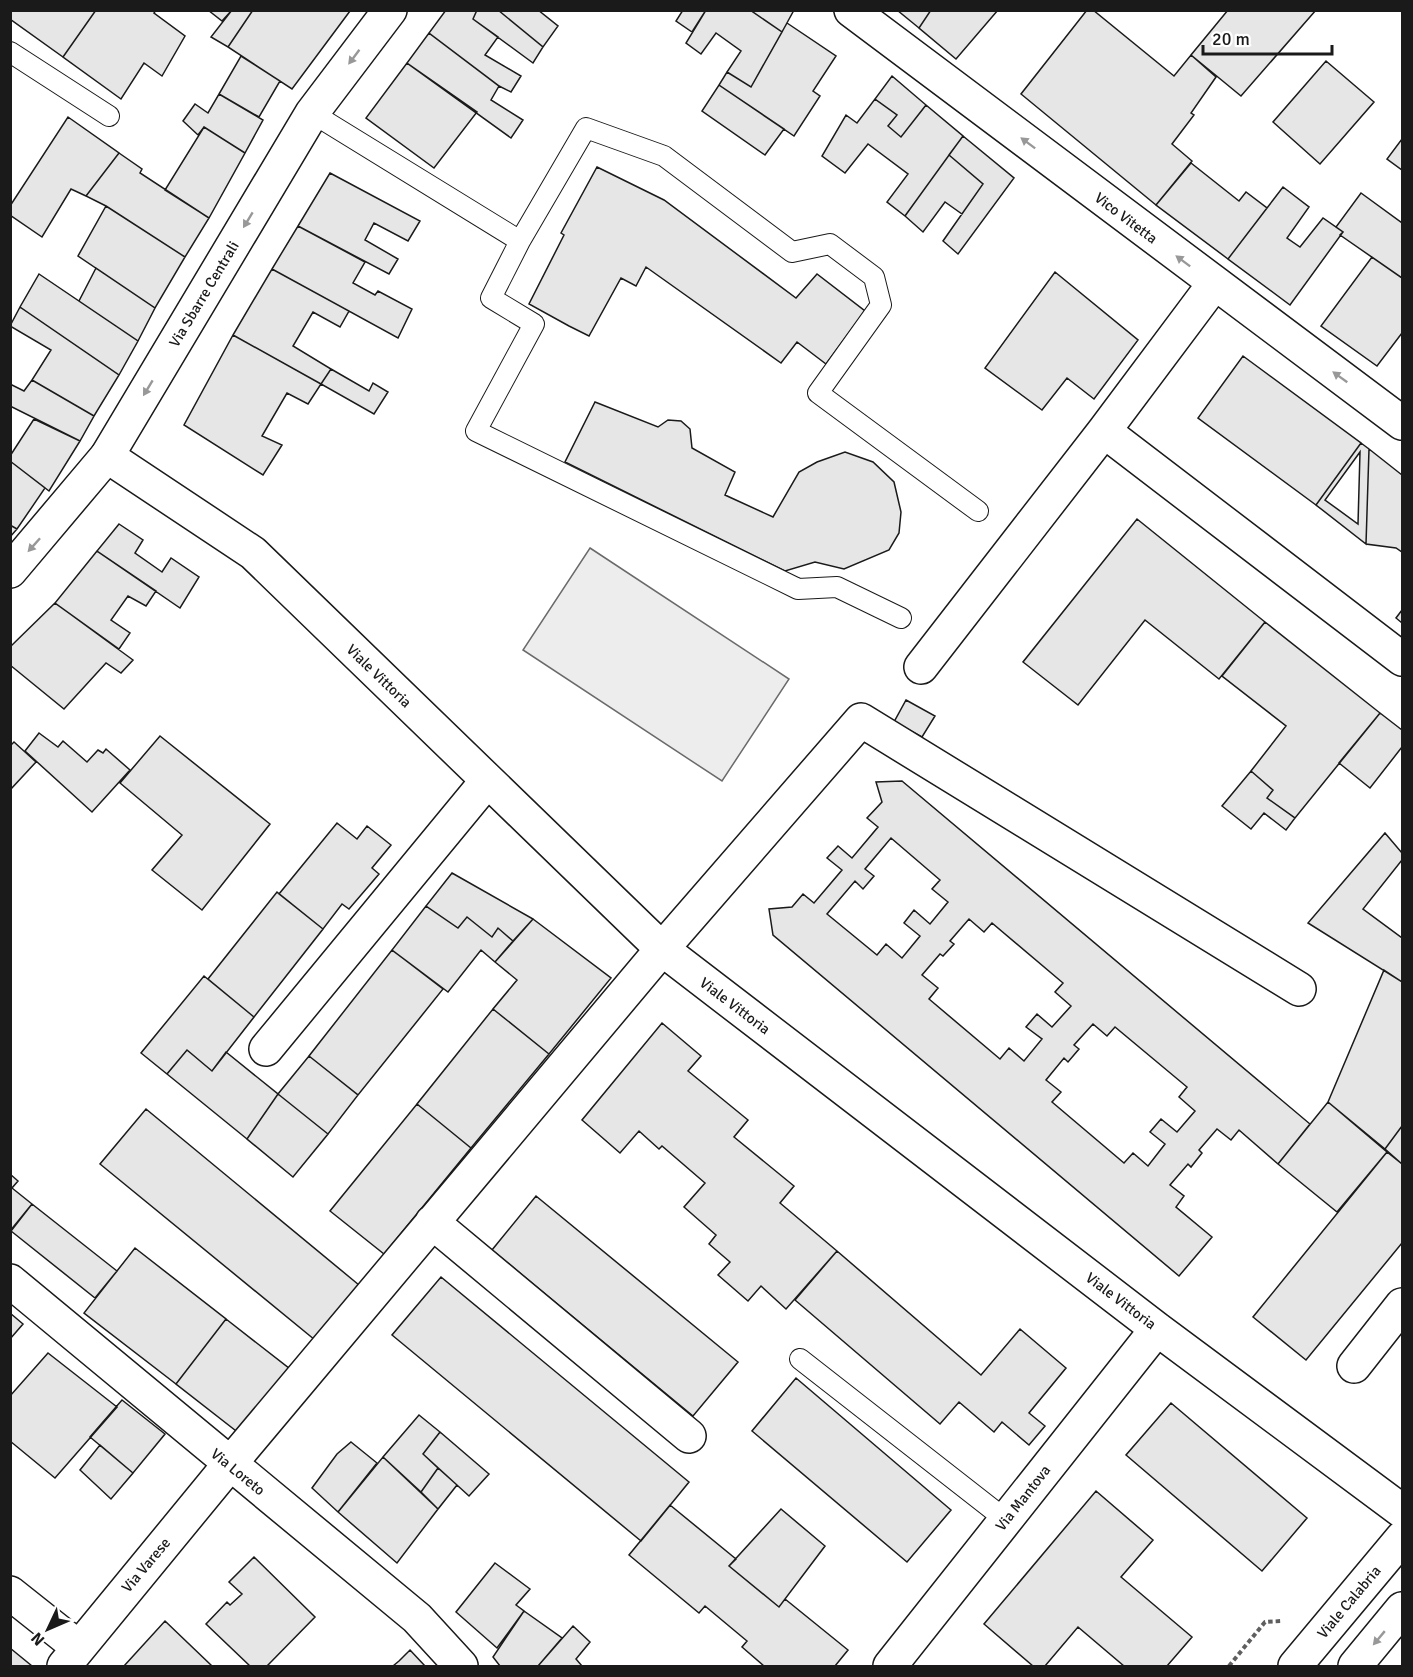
<svg xmlns="http://www.w3.org/2000/svg" width="1413" height="1677" viewBox="0 0 1413 1677" font-family="Signika,sans-serif">
<style>
.green{fill:#ededed;stroke:#6a6a6a;stroke-width:1.5}
.building{fill:#e6e6e6;stroke:#1a1a1a;stroke-width:1.5;fill-rule:evenodd}
.lines{fill:none;stroke-linecap:round;stroke-linejoin:round}
.service-casing{stroke:#1a1a1a;stroke-width:22}
.minor-casing{stroke:#1a1a1a;stroke-width:36}
.tertiary-casing{stroke:#1a1a1a;stroke-width:36}
.secondary-casing{stroke:#1a1a1a;stroke-width:36}
.path{stroke:#5f5f5f;stroke-width:4;stroke-dasharray:4.5 3;stroke-linecap:butt}
.service{stroke:#fff;stroke-width:20}
.minor{stroke:#fff;stroke-width:33}
.tertiary{stroke:#fff;stroke-width:33}
.secondary{stroke:#fff;stroke-width:33}
.oneway{fill:#989898}
.labels{text-anchor:middle;dominant-baseline:central;stroke-width:4.5;stroke-linejoin:round;paint-order:stroke}
.street-label{font-size:15px;fill:#1a1a1a;stroke:#fff}
</style>
<rect width="100%" height="100%" fill="#fff"/>
<path class="green" d="M590,548l199,131 -67,102 -199,-131z"/>
<path class="building" d="M10,10h86l-33,47 -53,-38z
M96,10h60l-2,3 31,23 -23,40 -18,-13 -23,36 -58,-42z
M208,10h24l-10,11z
M232,10h21l-25,37 -17,-10z
M253,10h96l1,1 -58,78 -64,-42z
M446,10h31l-4,9 25,18 -13,18 36,21 -10,16 -12,-6 -70,-53z
M477,10h21l45,37 -10,16 -60,-44z
M498,10h40l20,16 -15,21z
M683,10h23l-14,22 -16,-11z
M706,10h44l32,22 -31,55 -24,-15 14,-21 -25,-18 -15,21 -15,-11z
M750,10h44l-12,22z
M897,10h34l-12,18z
M931,10h67l-42,49 -37,-31z
M1087,10h6l81,66 17,-21 25,22 -25,36 3,2 -22,29 20,17 -36,44 -135,-111z
M1228,10h88l-75,86 -50,-41z
M787,23l49,33 -23,35 7,5 -26,40 -75,-51 8,-13 24,15z
M429,33l70,53 -8,14 32,20 -12,18 -104,-75z
M241,56l39,25 -21,36 -40,-23z
M1326,61l48,41 -54,62 -47,-42z
M407,63l70,49 -43,56 -68,-50z
M892,76l34,29 -25,32 -13,-11 9,-11 -22,-16z
M719,85l65,44 -19,26 -63,-44z
M219,94l44,26 -18,33 -41,-26 -6,8 -15,-14 12,-17 13,9z
M875,99l22,16 -9,11 13,11 25,-32 37,31 -58,80 -18,-14 21,-28 -40,-30 -23,29 -23,-17 24,-41 11,8z
M68,117l51,36 -33,43 -15,-7 -29,48 -32,-22v-9z
M204,127l41,26 -36,65 -44,-28z
M963,136l51,42 -56,76 -15,-13 40,-57 -34,-29z
M1402,139v31l-15,-11z
M119,153l23,16 -2,4 69,45 -24,39 -79,-51 -20,-10z
M949,155l34,29 -21,30 -17,-12 -22,30 -18,-16z
M1191,163l48,38 7,-9 21,16 -39,51 -72,-54z
M597,167l67,33 132,98 21,-24 48,37 -39,53 -29,-22 -16,21 -135,-96 -10,19 -15,-8 -32,58 -20,-10 -40,-22 35,-69 -3,-2z
M330,173l90,48 -12,20 -34,-18 -9,17 33,19 -9,15 -91,-48z
M1283,187l26,20 -22,31 13,9 23,-29 20,14 -53,73 -62,-46z
M1361,193l41,30v55l-62,-43 3,-3 -7,-5z
M106,206l79,51 -30,51 -77,-52z
M298,226l67,36 -12,21 22,12 3,-4 34,18 -14,29 -126,-69z
M1372,257l30,21v55l-25,33 -56,-40z
M96,268l59,40 -17,33 -59,-40z
M272,269l77,42 -9,16 -27,-15 -20,34 38,23 -10,15 -88,-49z
M1055,272l83,68 -44,59 -27,-21 -25,32 -57,-42z
M39,274l99,67 -19,34 -99,-68z
M20,307l99,68 -25,41 -62,-36 19,-30 -41,-24z
M233,335l88,49 -13,20 -21,-11 -25,43 20,9 -19,30 -79,-50z
M1243,356l118,87 -45,62 -118,-87z
M331,369l38,22 4,-8 15,9 -14,22 -53,-30z
M32,380l62,36 -14,25 -70,-35v-22l14,7z
M595,402l63,25 10,-7 13,1 9,8 2,19 43,24 -10,23 48,22 26,-45 18,-10 28,-10 28,10 21,20 7,30 -2,21 -10,17 -45,19 -29,-7 -30,9 -220,-109z
M34,419l46,22 -31,50 -39,-30v-5z
M1361,443l8,6 -3,95 -50,-39zM1360,452l-2,72 -33,-24z
M1369,449l33,26v77l-6,-4 -30,-4z
M10,461l35,27 -28,41 -7,-4z
M1137,519l128,103 -46,57 -74,-59 -67,85 -55,-43z
M119,524l24,16 -8,13 27,19 9,-14 28,19 -19,31 -83,-57z
M10,525l7,4 -7,8z
M97,551l59,40 -10,15 -18,-10 -17,24 19,13 -11,16 -64,-46z
M55,603l78,57 -12,13 -15,-10 -42,46 -54,-44v-18z
M1402,610v13l-6,-5z
M1265,622l115,91 -85,105 -28,-20 6,-8 -22,-19 35,-45 -64,-50z
M906,700l29,16 -13,21 -28,-15z
M1380,713l22,17v17l-32,41 -31,-25z
M39,733l19,14 5,-6 24,21 11,-12 5,3 3,-4 24,21 -38,42 -67,-61z
M160,736l110,88 -68,86 -50,-40 30,-35 -62,-52z
M14,742l22,20 -26,28v-44z
M1251,771l22,19 -6,8 28,20 -9,12 -22,-17 -13,16 -29,-23z
M902,781l408,343 -32,40 -39,-34 -8,10 -14,-11 -18,21 3,3 -11,14 -3,-3 -18,21 14,11 -8,11 36,30 -33,39 -406,-341 -4,-26 23,-2 11,-13 11,9 28,-33 -15,-12 11,-12 14,12 26,-31 -11,-9 15,-16 -6,-20zM891,838l49,42 -8,9 16,13 -18,22 -16,-14 -10,13 16,13 -18,22 -16,-14 -9,11 -50,-41 28,-33 8,8 11,-13 -9,-7zM969,919l15,13 8,-9 71,60 -8,9 16,14 -19,21 -15,-13 -11,13 16,12 -18,22 -15,-13 -9,11 -71,-60 9,-11 -16,-13 18,-21 3,2 11,-12 -4,-3zM1093,1024l14,12 8,-9 72,60 -8,10 16,14 -18,21 -16,-13 -11,13 15,12 -17,22 -15,-13 -9,10 -72,-61 9,-10 -15,-12 18,-22 4,4 11,-13 -5,-4z
M337,823l20,16 10,-13 24,19 -19,23 7,6 -30,35 -7,-5 -19,25 -44,-35z
M1385,833l17,20v7l-39,49 39,29v44l-94,-59z
M452,873l81,46 -20,22 -15,-13 -6,9 -25,-20 -9,11 -32,-22z
M277,892l46,37 -69,88 -46,-38z
M426,906l32,22 9,-11 25,20 6,-9 15,13 -18,21 -14,-12 -33,42 -56,-42z
M533,919l78,59 -62,76 -56,-45 24,-29 -22,-18z
M392,950l51,39 -85,106 -49,-39z
M1384,970l18,12v144l-17,23 -57,-47z
M204,976l50,41 -42,54 -25,-21 -20,24 -26,-21z
M493,1009l56,45 -78,94 -54,-44z
M662,1023l39,33 -13,15 60,49 -14,17 60,49 -14,17 57,48 -51,58 -25,-23 -13,15 -30,-26 12,-13 -21,-18 7,-9 -32,-28 21,-24 -43,-37 -3,3 -20,-18 -19,22 -38,-33z
M187,1050l25,21 14,-19 52,42 -31,45 -80,-65z
M309,1056l49,39 -30,39 -50,-40z
M278,1094l50,40 -35,43 -46,-38z
M1328,1102l59,50 -50,60 -59,-48z
M417,1104l54,44 -87,106 -54,-43z
M146,1109l213,176 -44,55 -215,-176z
M1402,1126v38l-17,-15z
M1387,1152l15,12v79l-96,117 -53,-43z
M10,1174l8,7 -6,7 20,16 -22,27z
M536,1196l202,166 -45,54 -201,-166z
M32,1204l85,67 -22,27 -84,-67z
M135,1248l91,71 -50,65 -92,-71z
M837,1251l144,124 39,-46 46,39 -37,45 16,13 -16,19 -27,-23 -8,10 -35,-30 -19,22 -145,-124z
M441,1277l248,205 -48,59 -249,-206z
M10,1313l13,11 -13,15z
M226,1319l64,50 -50,65 -64,-50z
M48,1353l69,54 -62,71 -45,-37v-45z
M796,1378l155,132 -44,52 -155,-131z
M122,1400l43,34 -32,39 -43,-36z
M1171,1403l136,115 -45,53 -136,-116z
M419,1415l21,17 -17,22 15,14 -17,24 -38,-35z
M440,1432l49,42 -20,22 -46,-42z
M351,1442l26,21 -39,49 -26,-24 25,-34z
M100,1445l33,28 -22,26 -31,-29z
M383,1457l55,52 -41,54 -59,-51z
M438,1468l19,17 -19,24 -17,-17z
M1096,1491l57,49 -32,37 71,60 -25,29h-43l-46,-39 -33,39h-12l-49,-42z
M670,1505l66,54 -7,7 50,41 6,-8 63,51 -13,16h-71l-22,-19 5,-6 -42,-35 -6,7 -70,-58z
M781,1509l44,37 -46,61 -50,-41z
M254,1557l61,60 -48,49h-17l-44,-42 21,-22 3,3 12,-11 -13,-12z
M495,1563l35,26 -14,16 8,6 -27,37 -41,-36z
M524,1611l38,27 -24,28h-38l-7,-9z
M165,1621l47,45h-88z
M573,1626l17,16 -14,17 6,7h-44z
M10,1648l22,18h-22z
M410,1650l15,16h-32l6,-5z"/>
<g class="lines">
<defs>
<path id="service" d="M10,52l99,64
M312,113l208,128
M901,618l-64,-31 -39,2 -322,-158 58,-107 -43,-26 29,-57 66,-113 78,28 128,96 38,-8 44,33 7,28 -63,88 160,118
M800,1359l206,161"/>
<path id="minor" d="M851,10l551,413
M1104,431l298,228
M107,456l146,97 409,396 495,380 245,182
M921,667l183,-236 110,-147
M266,1049l221,-268
M432,1222l257,214
M10,1281l407,337 44,48
M1354,1366l48,-61
M10,1593l68,54
M64,1666l165,-201 433,-516 199,-229 438,269
M890,1666l267,-337
M1295,1666l107,-128"/>
<path id="tertiary" d="M10,571l97,-115 205,-343 78,-103"/>
<path id="secondary" d="M1355,1666l47,-57"/>
</defs>
<use href="#service" class="service-casing"/>
<use href="#minor" class="minor-casing"/>
<use href="#tertiary" class="tertiary-casing"/>
<use href="#secondary" class="secondary-casing"/>
<path class="path" d="M1229,1666l36,-44 17,-1"/>
<use href="#service" class="service"/>
<use href="#minor" class="minor"/>
<use href="#tertiary" class="tertiary"/>
<use href="#secondary" class="secondary"/>
</g>
<defs><path id="oneway-solid" d="M-6-.8H1V-3.2L6.5 0L1 3.2V.8H-6Z" transform="scale(1.5)"/></defs>
<g class="oneway">
<use href="#oneway-solid" transform="translate(354 57) rotate(127)"/>
<use href="#oneway-solid" transform="translate(1028 143) rotate(-143)"/>
<use href="#oneway-solid" transform="translate(248 220) rotate(121)"/>
<use href="#oneway-solid" transform="translate(1183 261) rotate(-143)"/>
<use href="#oneway-solid" transform="translate(1340 377) rotate(-144)"/>
<use href="#oneway-solid" transform="translate(148 388) rotate(121)"/>
<use href="#oneway-solid" transform="translate(34 545) rotate(132)"/>
<use href="#oneway-solid" transform="translate(1379 1638) rotate(130)"/>
</g>
<g class="labels">
<g class="street-label">
<text transform="translate(1126 218) rotate(37)">Vico Vitetta</text>
<text transform="translate(204 294) rotate(-59)">Via Sbarre Centrali</text>
<text transform="translate(379 676) rotate(44)">Viale Vittoria</text>
<text transform="translate(735 1006) rotate(37)">Viale Vittoria</text>
<text transform="translate(1121 1301) rotate(37)">Viale Vittoria</text>
<text transform="translate(238 1472) rotate(39)">Via Loreto</text>
<text transform="translate(1023 1498) rotate(-52)">Via Mantova</text>
<text transform="translate(146 1565) rotate(-50)">Via Varese</text>
<text transform="translate(1349 1602) rotate(-50)">Viale Calabria</text>
</g>
</g>
<rect width="1413" height="1677" fill="none" stroke="#1a1a1a" stroke-width="24"/>
<g transform="translate(48 1629) rotate(226)" stroke="#ffffff" stroke-width="4.5" paint-order="stroke">
<path d="M0-4.5L10 22L0 15L-10 22Z" fill="#1a1a1a"/>
<text y="-9" font-size="16" font-weight="bold" text-anchor="middle" fill="#1a1a1a">N</text>
</g>
<path d="M1203 45v9h129v-9" fill="none" stroke="#1a1a1a" stroke-width="3"/>
<text x="1212" y="45" font-size="18" fill="#1a1a1a" stroke="#ffffff" stroke-width="4.5" paint-order="stroke">20 m</text>
</svg>
